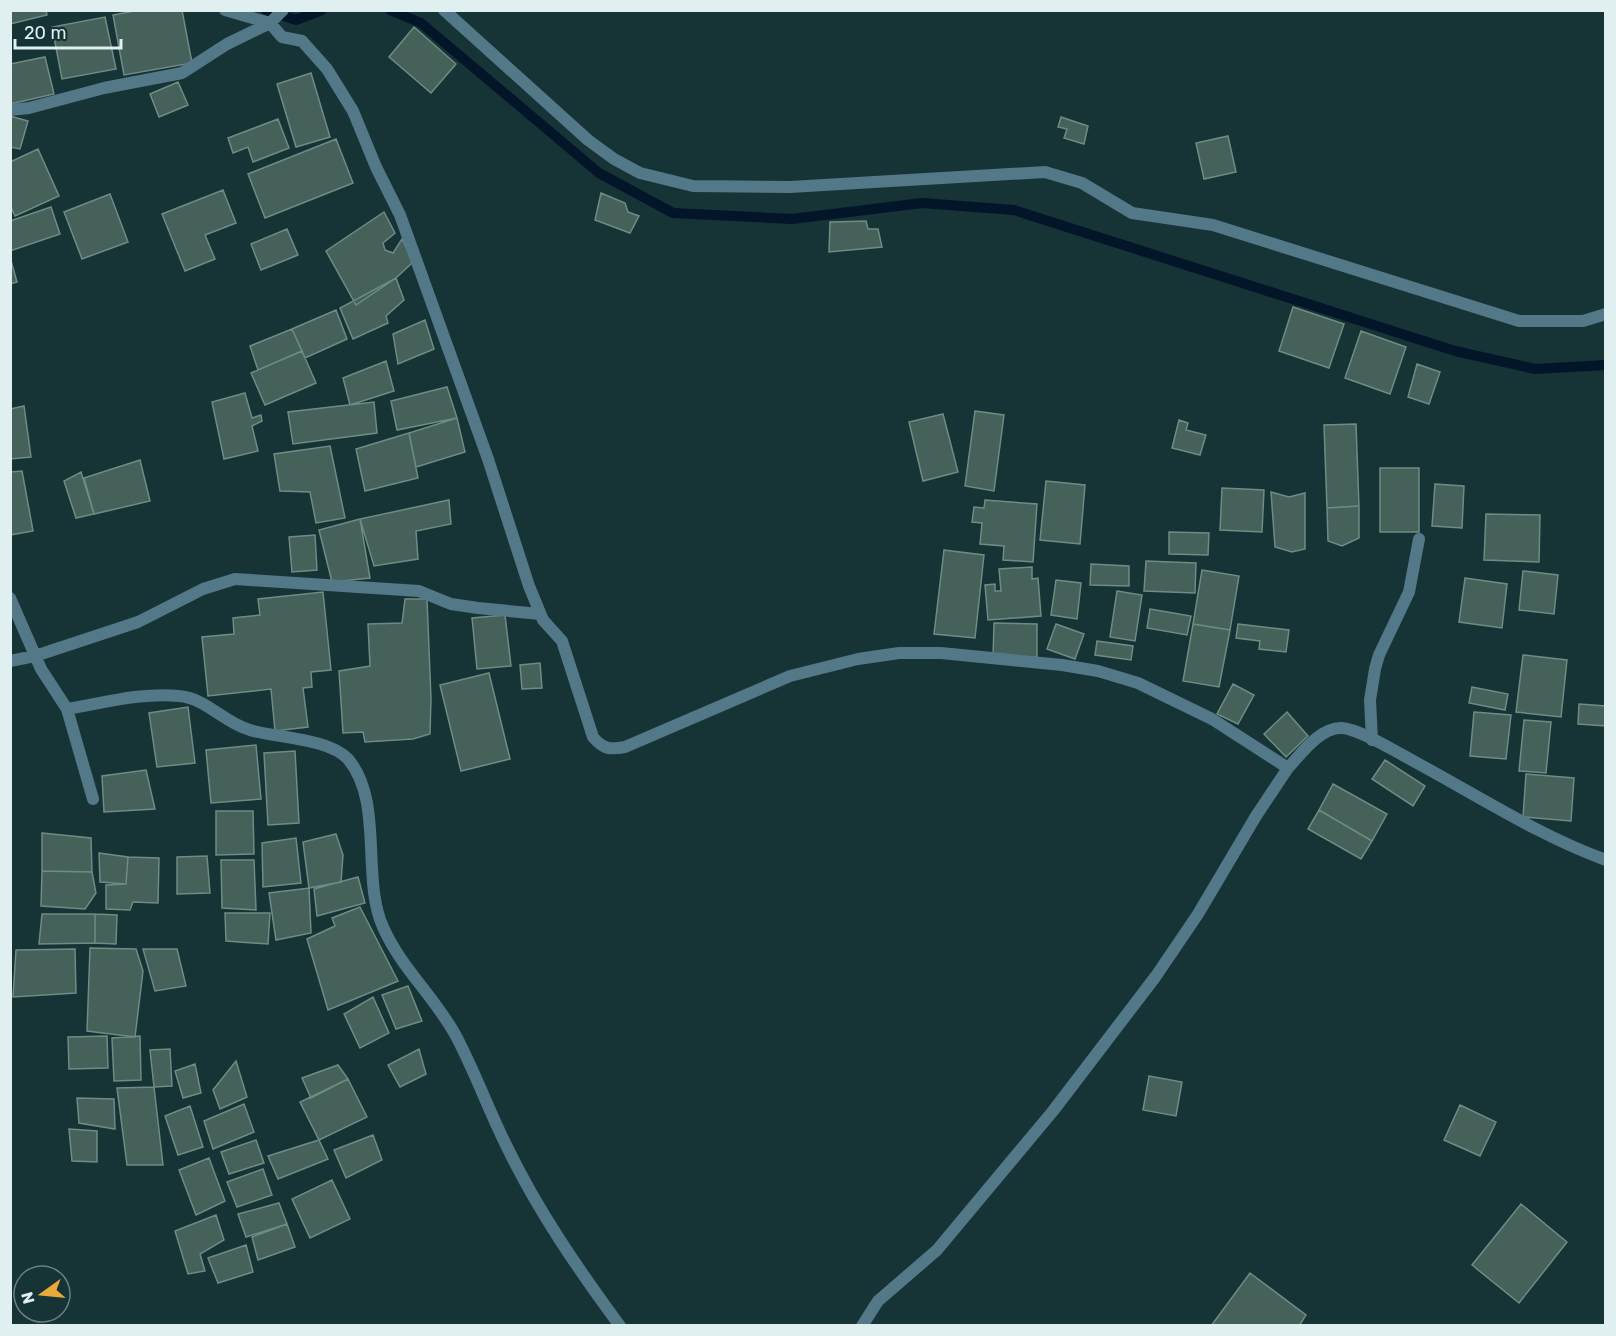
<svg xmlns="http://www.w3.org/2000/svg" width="1616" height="1336" viewBox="0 0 1616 1336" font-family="Rubik,sans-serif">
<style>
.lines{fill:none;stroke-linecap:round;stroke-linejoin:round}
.stream{stroke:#031528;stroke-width:10}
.building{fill:#46615a;stroke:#6f8c84;stroke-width:1.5}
.minor{stroke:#537888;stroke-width:12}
</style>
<rect width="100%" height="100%" fill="#163335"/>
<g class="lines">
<path class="stream" d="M266,10l30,10 26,-10
M390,10l31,13 178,150 74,40 119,6 130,-16 92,7 441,141 80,18 71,-4"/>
</g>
<path class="building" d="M10,10h36l1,5 -37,9z
M139,10h43l10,53 -68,12 -11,-60z
M105,17l11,52 -54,10 -10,-52z
M414,27l42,37 -25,29 -42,-36z
M45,57l9,37 -44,10v-40z
M311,73l19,64 -34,10 -19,-63z
M178,82l10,23 -29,12 -9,-23z
M10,116l18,5 -8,28 -10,-2z
M1061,117l27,9 -4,18 -20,-6 3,-9 -9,-2z
M278,119l11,29 -36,14 -5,-15 -15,6 -5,-15z
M1228,136l8,36 -32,7 -8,-36z
M336,139l17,44 -88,35 -17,-44z
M38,149l21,47 -44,20 -5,-11v-43z
M223,190l13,33 -31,12 10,24 -30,12 -23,-57z
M601,193l24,10 3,9 11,4 -9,17 -35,-13z
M110,194l18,48 -46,17 -18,-47z
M51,207l9,27 -50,17v-30z
M384,212l11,21 -12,10 2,7 8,3 9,-14 11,23 -17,16 -40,27 -30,-54z
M866,221l2,8h10l4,18 -53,5 1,-30z
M287,229l11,26 -37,15 -10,-26z
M10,257l7,25 -7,2z
M396,278l8,22 -18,16 2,7 -35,16 -13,-31z
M1293,307l51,17 -15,44 -50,-17z
M336,310l11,29 -42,19 -13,-29z
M425,320l9,29 -36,15 -5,-30z
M292,329l10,22 -44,19 -8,-24z
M1361,331l45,16 -16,47 -45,-16z
M302,351l14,32 -51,22 -14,-32z
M386,361l8,30 -44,14 -7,-27z
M1417,364l23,8 -11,32 -21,-7z
M447,387l10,31 -60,12 -6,-29z
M245,393l7,25 9,-3 1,6 -10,5 6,25 -34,8 -12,-57z
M374,402l3,31 -84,11 -5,-32z
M24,406l7,51 -21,2v-50z
M975,411l29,4 -10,76 -29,-5z
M943,414l15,58 -35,9 -14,-59z
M457,418l8,34 -49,15 -7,-34z
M1179,420l9,3 -2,7 20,5 -6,20 -28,-7z
M1356,424l3,82 -32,2 -3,-83z
M409,433l9,45 -53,13 -9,-42z
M330,446l15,72 -29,5 -6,-31 -30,-1 -6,-37z
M140,460l10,41 -56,13 -10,-36z
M1380,468h39v64h-39z
M22,471l11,60 -23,4v-63z
M81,472l13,42 -18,4 -12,-37z
M1046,481l39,4 -5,59 -40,-4z
M1435,484l29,2 -2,42 -30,-2z
M1222,488l42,2 -2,42 -42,-2z
M1271,492l18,5 16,-4v56l-13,3 -17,-5z
M449,500l2,24 -35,7 2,28 -44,7 -14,-47z
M985,500l52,4 -4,58 -30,-2 1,-14 -24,-2 2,-21 -10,-1 2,-15 10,1z
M1359,506v32l-17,8 -14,-5 -1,-33z
M1486,514l54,1 -1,47 -55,-2z
M360,519l10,59 -38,4 -13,-52z
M1169,532l40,1 -1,22 -39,-1z
M315,535l2,35 -25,2 -3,-35z
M944,550l40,5 -9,83 -41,-4z
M1146,561l50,2 -1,30 -51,-2z
M1091,564l38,2v20l-39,-1z
M1032,567v12l6,-1 3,38 -53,4 -3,-35 10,-1v7h6l-2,-22z
M1202,570l37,6 -9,54 -37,-6z
M1523,571l35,4 -4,39 -35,-4z
M1465,578l42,6 -5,44 -43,-6z
M1056,580l25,3 -4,36 -26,-4z
M1117,591l25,4 -7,46 -25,-4z
M323,592l8,78 -20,2 1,15 -9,1 5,39 -33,4 -4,-42 -63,7 -6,-59 32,-3 -1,-16 27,-3 -2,-16z
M405,599h22l4,100 -1,35 -17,5 -48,3 -2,-10 -20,1 -4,-62 31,-5 -2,-42 34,-1z
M1150,609l41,7 -4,19 -40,-7z
M505,615l6,51 -34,3 -5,-51z
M994,623l43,1v33h-44z
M1056,624l28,10 -9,25 -28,-10z
M1193,624l37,6 -11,57 -36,-6z
M1238,624l51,6 -3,22 -27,-3 1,-8 -24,-3z
M1097,641l36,5 -2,14 -36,-5z
M1523,655l44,5 -6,57 -45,-5z
M540,663l2,25 -20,1 -2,-24z
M489,673l21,86 -49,12 -21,-86z
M1233,684l21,11 -16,29 -21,-10z
M1472,687l36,7 -3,16 -36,-7z
M1579,704l27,2v20l-28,-2z
M188,707l7,56 -38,4 -8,-54z
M1287,712l21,24 -22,21 -22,-23z
M1474,712l37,3 -5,44 -36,-3z
M1524,720l27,2 -5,51 -27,-2z
M256,745l5,54 -50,4 -5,-53z
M295,751l4,72 -31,2 -4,-72z
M1385,760l40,26 -12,20 -41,-27z
M146,770l9,39 -51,3 -2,-36z
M1526,774l48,4 -3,43 -48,-4z
M1333,784l54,30 -15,27 -53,-31z
M1319,810l53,31 -11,18 -53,-30z
M216,811h37l1,43 -38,1z
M42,833l49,5 1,34 -50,-1z
M336,834l7,21 -2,27 -32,6 -6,-46z
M296,838l5,45 -38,4 -1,-44z
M99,853l29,4 -2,27 -26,-2z
M207,856l3,37 -33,1v-37z
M128,857l31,1 -1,45 -25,-1 -3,8 -24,-1v-24l20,-1z
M221,860h33l2,50 -34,-2z
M42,871l50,1 4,21 -11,16 -44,-3z
M358,877l7,26 -48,13 -3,-27z
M309,888l2,45 -35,7 -7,-47z
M360,907l38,74 -70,29 -21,-71 28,-13 -3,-8z
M225,913h45l-2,31 -42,-3z
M42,914h53v29l-56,1z
M95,914l22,1 -1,29 -21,-1z
M90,948l46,1 7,22 -8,66 -48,-6z
M75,949l1,44 -63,4 3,-47z
M143,949h34l9,37 -31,5z
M408,986l14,35 -26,8 -14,-34z
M373,997l16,36 -29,15 -16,-34z
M107,1036l1,32 -39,1 -1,-32z
M140,1036l1,44 -27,1 -2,-43z
M170,1049l2,37 -18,1 -4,-37z
M419,1049l7,25 -26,13 -12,-22z
M236,1061l11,36 -27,12 -7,-19z
M195,1064l6,29 -18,5 -8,-27z
M338,1065l10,14 -37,19 -9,-20z
M1149,1076l33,6 -6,34 -33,-6z
M348,1079l19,38 -48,23 -19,-38z
M154,1087l9,78h-36l-10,-77z
M77,1098l37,1 1,30 -36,-6z
M244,1104l10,28 -41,17 -9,-28z
M1460,1105l36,17 -16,34 -36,-16z
M190,1106l13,41 -25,8 -13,-39z
M69,1129l28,2v31l-25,-1z
M373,1135l9,25 -36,18 -12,-28z
M256,1140l8,23 -35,11 -8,-22z
M319,1140l9,19 -50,20 -10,-23z
M209,1158l16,43 -29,14 -17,-45z
M263,1169l9,26 -35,12 -10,-25z
M332,1180l18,39 -40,19 -18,-39z
M279,1203l8,21 -41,13 -8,-23z
M1521,1204l46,38 -48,61 -47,-38z
M216,1215l8,25 -24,14 5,17 -17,3 -13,-43z
M287,1224l8,23 -37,13 -6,-23z
M246,1245l7,27 -35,11 -10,-25z
M1250,1273l56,42 -7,11h-88z"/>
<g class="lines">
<path class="minor" d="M225,10l45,13 12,14 20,4 25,28 26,42 23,56 24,48 88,244 41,127 14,34 19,21 31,96c10,12 17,13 32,10l165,-71 68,-17 41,-6h42l121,12 36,6 40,12 74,36 76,49 -32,48 -58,98 -42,62 -103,135 -116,139 -59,51 -16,25
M444,10l144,130 26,19 26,14 53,13 97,1 255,-15 37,11 50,30 81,12 306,96h64l23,-7
M10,110l19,-2 75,-20 78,-15 45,-29 43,-21 13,-13
M10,598l31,71 26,40c37,-6 75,-17 112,-13 27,2 45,27 71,34 26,8 79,8 98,29 36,42 13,120 35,168 18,41 52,70 73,109 19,36 33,75 51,111 31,64 71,122 113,179
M10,661l25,-5 103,-34 65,-33 32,-10 184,12 32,13 27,4 62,6
M67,709l26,90
M1372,740l-2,-40 5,-31 4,-14 30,-63 10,-53
M1288,768c13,-14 32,-41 54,-40 18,1 58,26 75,35 61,33 123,73 189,97"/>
</g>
<rect width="1616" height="1336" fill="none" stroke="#e0f0f1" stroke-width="24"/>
<g transform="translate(42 1294) rotate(255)"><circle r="28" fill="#163335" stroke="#677f80" stroke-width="1.5"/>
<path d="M0-4.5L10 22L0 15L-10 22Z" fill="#eca93b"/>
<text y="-9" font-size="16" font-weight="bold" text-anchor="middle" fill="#e0f0f1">N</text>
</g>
<path d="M15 39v9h106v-9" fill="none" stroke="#e0f0f1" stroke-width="3"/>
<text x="24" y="39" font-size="18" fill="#e0f0f1" stroke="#163335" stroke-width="4.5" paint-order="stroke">20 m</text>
</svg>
